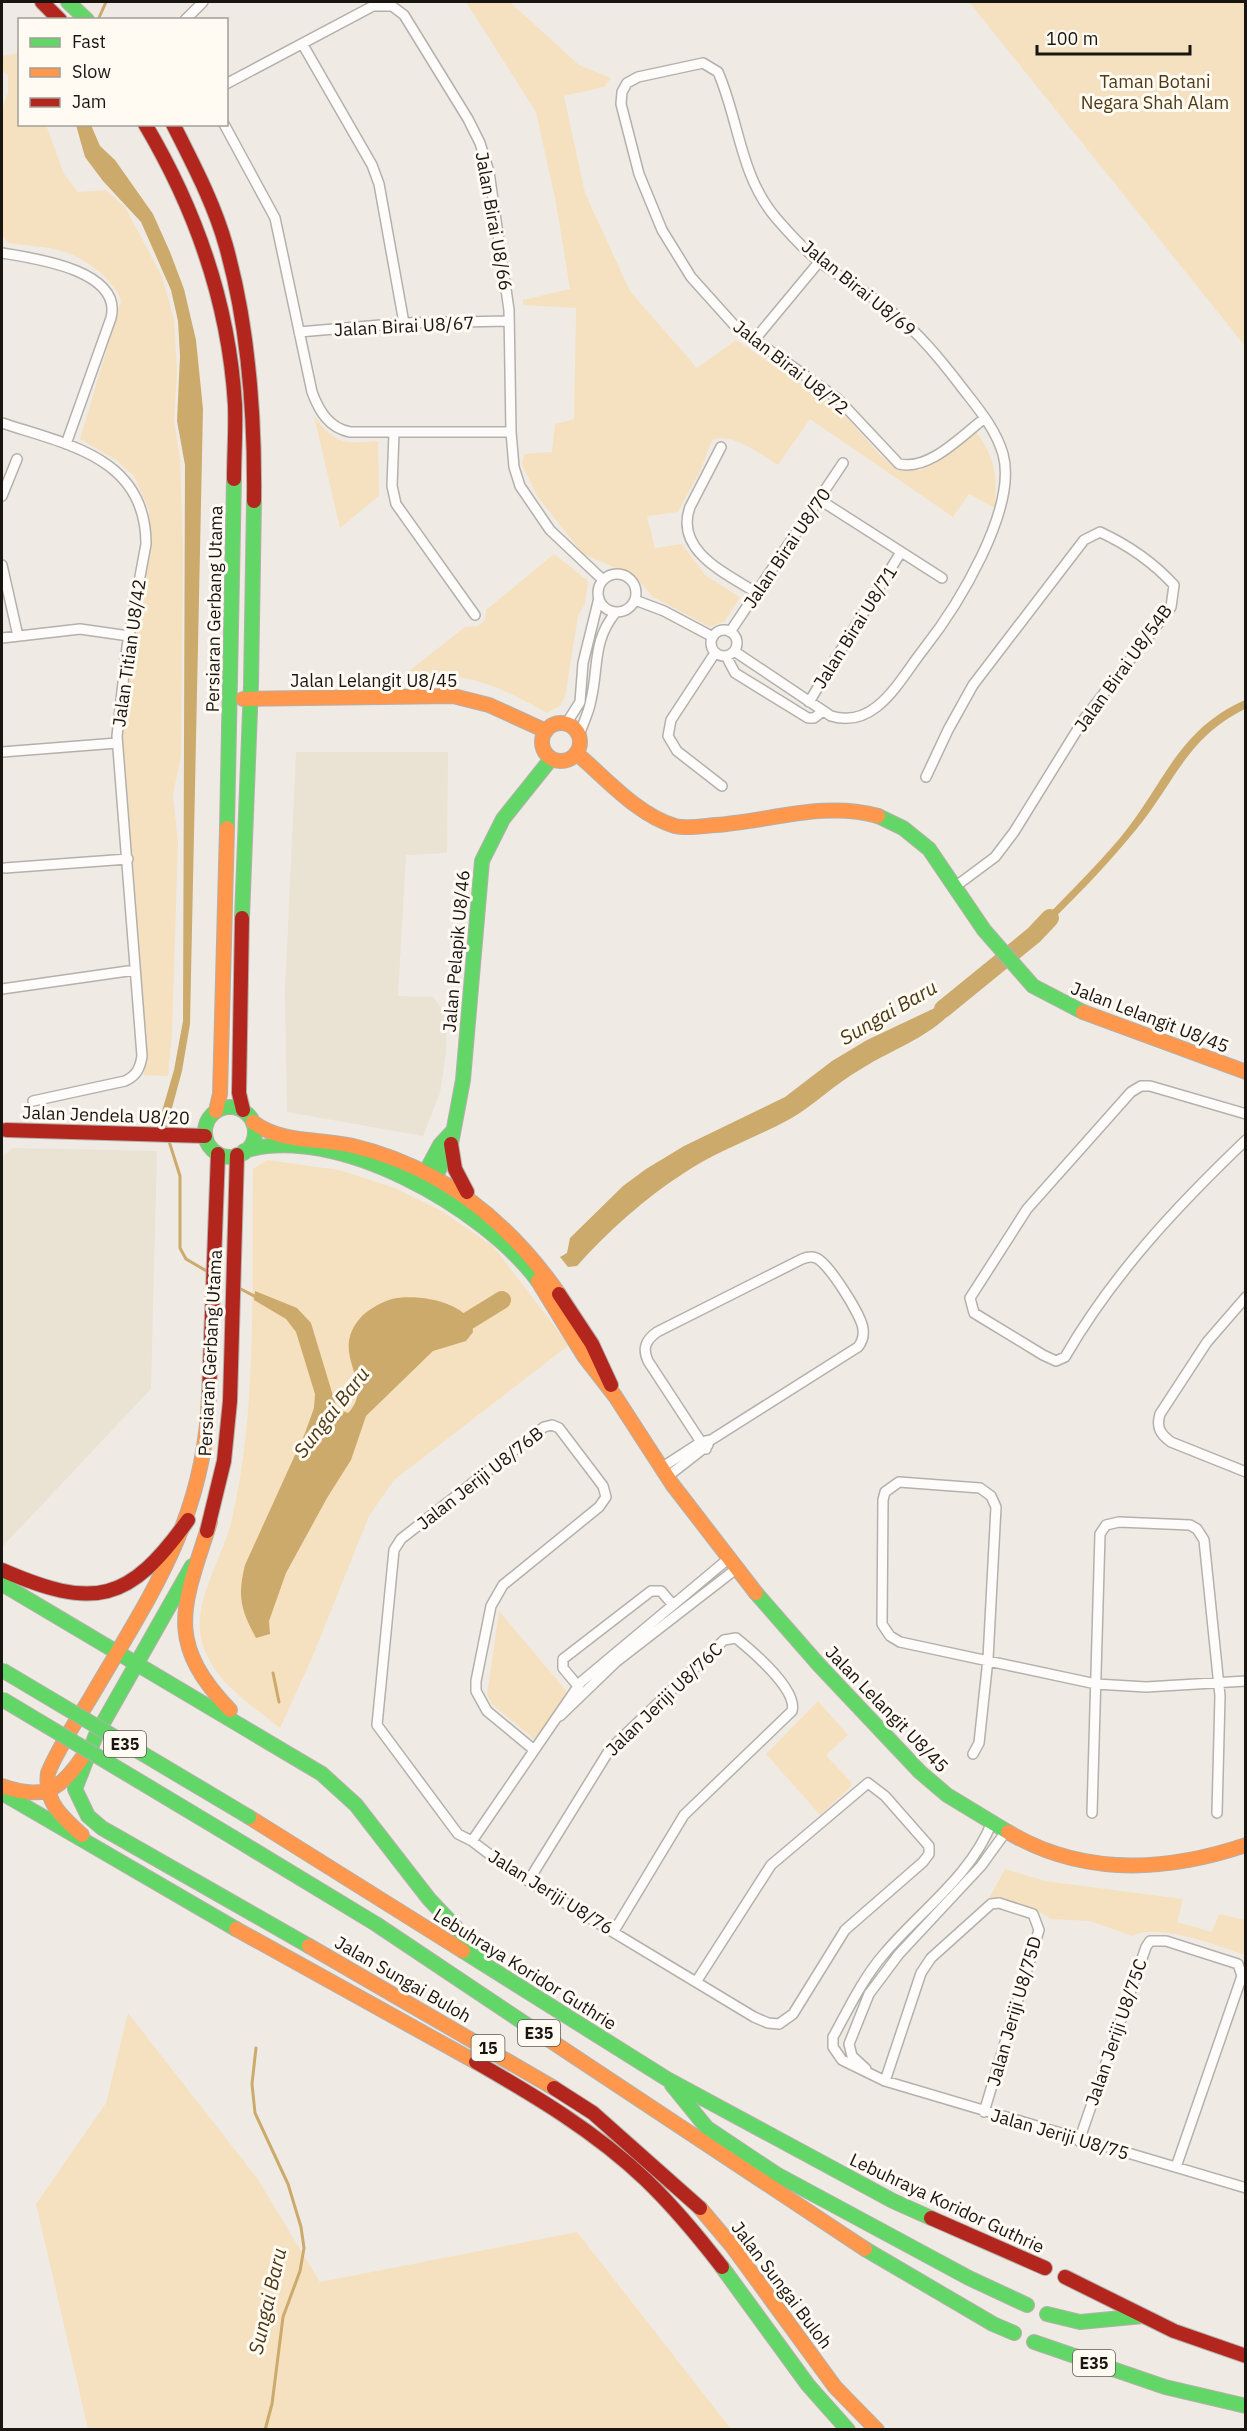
<svg xmlns="http://www.w3.org/2000/svg" width="1247" height="2431" viewBox="0 0 1247 2431" font-family="'IBM Plex Sans',sans-serif">
<style>
.built{fill:#eae2d3}
.green{fill:#f5e1bf}
.water{fill:#ccaa6c}
.lines{fill:none;stroke-linecap:round;stroke-linejoin:round}
.stream{stroke:#ccaa6c;stroke-width:3}
.river{stroke:#ccaa6c;stroke-width:18}
.street-casing{stroke:#b4b0ab;stroke-width:12}
.fast-casing{stroke:#b4b0ab;stroke-width:16}
.slow-casing{stroke:#b4b0ab;stroke-width:16}
.jam-casing{stroke:#b4b0ab;stroke-width:16}
.street{stroke:#fdfcfb;stroke-width:9}
.fast{stroke:#63d668;stroke-width:14}
.slow{stroke:#ff974d;stroke-width:14}
.jam{stroke:#b3261e;stroke-width:14}
.fast-bridge-casing{stroke:#b4b0ab;stroke-width:16;stroke-linecap:butt}
.fast-bridge{stroke:#63d668;stroke-width:14}
.labels{text-anchor:middle;dominant-baseline:central;stroke-width:6;stroke-linejoin:round;paint-order:stroke}
.shield{fill:#fffaf2;stroke:#5e5a55;stroke-width:1.5}
.shield-label{font-size:16px;font-weight:bold;fill:#191612}
.park-label{font-size:18px;fill:#4e3a16;stroke:#fffaf2}
.street-label{font-size:18px;fill:#191612;stroke:#fffaf2}
.water-label{font-size:20px;font-style:italic;fill:#4c3814;stroke:#fffaf2}
</style>
<rect width="100%" height="100%" fill="#efebe4"/>
<path class="built" d="M296,752h152l-1,101 -41,2 -8,141 35,1 14,19 -1,36 -6,41 -17,43 -136,-24 -2,-121z
M13,1148l144,3 -6,238 -149,158v-364l1,-27z"/>
<path class="green" d="M466,2h44l69,63 32,13 -7,9 -40,9 21,97 45,98 67,77 39,-28 104,70 39,44 19,16h23l55,-39c20,29 21,43 19,77l-26,-14 -16,23 -143,-98 -32,46c-17,-10 -45,-33 -66,-25l-11,29 -23,43 -31,4 8,32 27,-4 24,32 34,21 -15,24 -15,6 -57,-30 -18,-21 -52,-22 -46,-58 -15,-32 2,-10 28,-2 3,-28 19,-5 2,-111 -53,-3v-5l47,-11 -14,-86 -20,-91z
M969,2h276v344z
M19,53l1,71 26,1 18,49 14,18 28,-2 19,17 16,30 21,40 12,42 3,52 -3,50 6,38 3,90 -2,207 -8,39 5,47 -6,191 -4,43 -24,-1 -10,-198 -12,-144 2,-33 26,-155 -1,-35 -15,-34 -18,-16 -36,-21 41,-138c-6,-21 -35,-42 -56,-49 -17,-6 -39,-6 -57,-9l-6,-9v-125l6,-16v-18l-6,-5v-14z
M314,416c22,29 30,28 64,25l1,55 -39,32z
M554,554l34,27 -3,23 -7,12 -13,81 -5,9 -13,7c-55,-31 -79,-40 -142,-39l60,-47 13,-1 7,-6 1,-10z
M267,1160l72,10 56,18 45,22 53,36 76,99 -175,135 -25,36 -57,142 -32,70c-31,-25 -63,-44 -77,-82 -14,-41 20,-87 29,-127 26,-113 19,-234 21,-350z
M499,1611l70,83 -35,45 -41,-34 -6,-10z
M818,1701l30,34 -22,20 25,27v5l-31,28 -54,-61z
M1005,1869l40,12 138,18 -6,23 35,10 7,-18 26,6v35c-27,-9 -87,-33 -113,-19l-42,-15 -39,-2 -20,-12 -42,-9z
M128,2013l129,165 63,104 257,-50 154,197h-643l-52,-225 70,-101z"/>
<path class="water" d="M76,125h15l9,21 15,14 38,54 17,38 14,37 12,51 7,69 -13,615 -8,47 -13,48 -9,-1 14,-48 9,-49 2,-556 -8,-44 3,-65 -2,-35 -7,-31 -30,-68 -38,-41 -18,-24z
M1245,700v9c-57,28 -70,72 -106,117 -32,40 -68,76 -104,111l-4,-5c30,-31 61,-61 89,-94 44,-53 57,-108 125,-138z
M960,992l5,5c-32,41 -62,46 -104,72 -25,14 -48,37 -71,50 -35,19 -73,32 -106,54 -39,25 -77,59 -107,93l-9,1 -8,-10 7,-4 3,-15 53,-52 23,-17 38,-23 101,-49 47,-36 35,-21 72,-34z
M255,1291l42,17 14,15 26,86 11,4c30,-31 -23,-59 15,-98 8,-7 19,-13 29,-16 22,-6 81,2 81,33l-7,9 -33,10 -67,65 -15,44 -24,38 -41,75 -17,48 1,13 -14,4c-15,-28 -19,-41 -11,-73l60,-132 9,-25 1,-14 -19,-62 -10,-13 -32,-19z"/>
<g class="lines">
<path class="stream" d="M98,20l8,-18
M165,1117l2,15
M168,1138l12,38v72l6,11 24,14
M237,1287l21,11
M273,1673l6,29
M256,2048l-4,36 3,29 33,71 13,43 3,21 -4,23 -17,46 -11,87 -7,26"/>
<path class="river" d="M943,1009l91,-74 16,-17
M450,1332l52,-32"/>
<defs>
<path id="street" d="M185,20l18,-18
M303,45l69,120 7,19 25,139
M226,84l147,-78h19l12,9 64,104 12,24 9,29 20,138 2,122 3,35 6,19 30,44 53,50
M224,124l51,94 37,174c7,19 17,36 38,40h161
M2,253c31,5 121,17 109,65l-45,126
M299,332l105,-9 105,-2
M756,338l63,-76
M2,423c67,22 144,35 144,121l-19,103 -10,89 25,320c-2,13 -6,20 -17,25l-92,20
M394,433l-2,53 4,18 79,111
M721,447l-31,60c-16,44 37,67 67,86
M2,496l15,-37
M820,500l122,78
M2,565l16,71
M598 593a19 19 0 1 1 38 0a19 19 0 1 1-38 0Z
M635,600l29,11 49,26
M711 643a13 13 0 1 1 26 0a13 13 0 1 1-26 0Z
M730,632l113,-169
M2,638l78,-9 49,7
M734,651l97,65c45,14 69,-37 92,-66 34,-43 95,-141 80,-196 -8,-27 -27,-48 -43,-69 -20,-26 -42,-53 -68,-73 -22,-18 -48,-32 -71,-49 -16,-12 -32,-30 -45,-45 -36,-42 -37,-98 -58,-146l-15,-9 -65,14 -11,6 -5,9 -1,12 18,70 23,56 29,47 44,49 103,73 61,65c31,7 63,-29 86,-46
M715,653l-44,67 -3,16 9,15 45,35
M726,656l9,17 73,45h6l9,-7
M809,702l92,-150
M566,724l14,-22 3,-39 16,-65
M579,735c4,-11 10,-23 12,-35 8,-34 1,-59 25,-88
M2,752l115,-9
M926,777l22,-47 25,-45 111,-145 16,-8c28,13 53,30 74,53l-3,22 -87,112 -70,113 -19,25 -39,29
M5,868l123,-9
M2,989l133,-19
M1246,1114l-96,-28h-9l-10,6 -104,117 -57,89 4,15 69,42 13,6 9,-4c48,-83 112,-151 181,-217
M1246,1297l-39,45 -47,72c-4,13 0,20 11,28l75,30
M661,1468l40,-26 10,-2 147,-93c4,-5 6,-11 5,-18 -1,-13 -35,-67 -47,-71 -5,-2 -9,-1 -14,1l-145,73c-11,8 -15,16 -9,29l53,81 5,7
M667,1477l41,-32
M578,1686l-15,-18v-9l88,-68h10l12,14
M560,1716l56,-54 120,-93
M533,1749l-46,-38 -11,-20v-10l15,-75 12,-21 96,-78 7,-10 -3,-11 -44,-58 -7,-3 -8,2 -143,112 -7,11 -17,175 81,109 14,7 38,29 244,147 14,6 11,1 14,-10 52,-84 78,-68 6,-8v-8l-44,-50 -17,-13 -97,82 -75,117
M973,1754l6,-11 9,-84 8,-152 -5,-11 -11,-8 -81,-6 -14,10 -2,8 -1,124 8,12 10,6 196,42 50,3 100,-6
M1092,1813l8,-279 6,-9 13,-3 71,3 7,4 7,11 16,156 -3,117
M992,1822c-21,54 -72,89 -108,132 -21,24 -36,56 -51,83v10l9,13 43,21 361,107
M472,1841l109,-159 147,-123
M529,1880l81,-131 114,-109 12,-2c16,13 62,52 56,73l-108,104 -70,116
M866,2069l-14,-13 -3,-12 20,-50 30,-40 82,-88 26,-36
M885,2081l36,-108 10,-15 60,-54 8,-1 34,11 6,16 -55,182
M1079,2141l67,-194 4,-6h16l72,23 4,12 -66,191"/>
<path id="fast" d="M68,2l19,18
M878,816l25,12 26,21 55,81 49,56 50,26
M227,828l7,-349
M242,918l9,-233 3,-184
M205 1132a25 25 0 1 1 50 0a25 25 0 1 1-50 0Z
M244,1151c91,-29 241,58 294,130
M429,1177l-3,-6 14,-26 12,-13
M428,1178l8,-2 15,-32 12,-64 19,-219 21,-42 48,-60
M2,1584l320,190 34,31 73,94 52,55
M756,1593l63,72 101,107 27,23 61,37
M96,1735l-21,54 13,27 14,12 207,118
M95,1737l97,-171
M2,1793l234,136
M234,1838l142,86 157,105
M463,1951l204,128 226,122 38,17
M672,2085l35,43 69,46 193,104 58,27
M865,2249l128,75 21,9
M722,2267l86,118 40,45
M1047,2314l33,8 63,-6
M1034,2342l131,45 81,19"/>
<path id="slow" d="M243,699l210,-3 36,9 57,26
M542 742a19 19 0 1 1 38 0a19 19 0 1 1-38 0Z
M576,753c29,24 61,62 99,73 12,3 28,0 41,-1 54,-4 109,-24 162,-9
M1083,1012l163,60
M216,1111l4,-17 7,-266
M253,1122c29,22 67,16 100,24 88,21 155,75 206,148
M538,1281l46,75 31,40 57,88 84,109
M210,1522c-26,83 -47,118 20,188
M2,1786c40,14 57,6 80,-28
M249,1817l214,134
M1008,1832c74,44 158,40 238,13
M82,1835c-20,-18 -38,-33 -34,-62 11,-27 28,-51 43,-76 60,-103 114,-178 118,-302
M236,1929l240,133
M309,1946l245,142
M533,2029l332,220
M700,2208l32,38 103,141 42,43"/>
<path id="jam" d="M42,2l18,18
M145,124c51,86 84,181 90,281 1,25 -1,50 -1,74
M173,124c20,40 41,79 53,122 23,82 29,169 28,255
M242,918l-3,175 4,17
M6,1130l199,6
M451,1144l4,25 12,23
M559,1294l33,50 19,41
M209,1395l9,-241
M207,1531l17,-70 6,-60 7,-246
M2,1570c92,40 127,33 186,-50
M476,2062c59,34 120,70 170,118 28,27 52,56 76,87
M554,2088l39,25 107,95
M931,2218l114,50
M1065,2277l109,54 72,25"/>
</defs>
<use href="#street" class="street-casing"/>
<use href="#fast" class="fast-casing"/>
<use href="#slow" class="slow-casing"/>
<use href="#jam" class="jam-casing"/>
<use href="#street" class="street"/>
<use href="#fast" class="fast"/>
<use href="#slow" class="slow"/>
<use href="#jam" class="jam"/>
<defs>
<path id="fast-bridge" d="M2,1670l247,147
M2,1699l232,139"/>
</defs>
<use href="#fast-bridge" class="fast-bridge-casing"/>
<use href="#fast-bridge" class="fast-bridge"/>
</g>
<g class="labels">
<g class="shield">
<rect x="104" y="1731" width="42" height="26" rx="4.5"/>
<rect x="518" y="2020" width="42" height="26" rx="4.5"/>
<rect x="471.5" y="2035" width="33" height="26" rx="4.5"/>
<rect x="1073" y="2350" width="42" height="26" rx="4.5"/>
</g>
<g class="shield-label">
<text x="125" y="1744">E35</text>
<text x="539" y="2033">E35</text>
<text x="488" y="2048">15</text>
<text x="1094" y="2363">E35</text>
</g>
<g class="park-label">
<text x="1155" y="81">Taman Botani<tspan x="1155" dy="21">Negara Shah Alam</tspan></text>
</g>
<g class="street-label">
<text transform="translate(494 221) rotate(80)">Jalan Birai U8/66</text>
<text transform="translate(859 288) rotate(39)">Jalan Birai U8/69</text>
<text transform="translate(404 326) rotate(-3)">Jalan Birai U8/67</text>
<text transform="translate(791 367) rotate(38)">Jalan Birai U8/72</text>
<text transform="translate(787 548) rotate(-56)">Jalan Birai U8/70</text>
<text transform="translate(214 609) rotate(-89)">Persiaran Gerbang Utama</text>
<text transform="translate(855 627) rotate(-58)">Jalan Birai U8/71</text>
<text transform="translate(129 653) rotate(-82)">Jalan Titian U8/42</text>
<text transform="translate(1123 668) rotate(-54)">Jalan Birai U8/54B</text>
<text x="374" y="680">Jalan Lelangit U8/45</text>
<text transform="translate(456 951) rotate(-85)">Jalan Pelapik U8/46</text>
<text transform="translate(1150 1017) rotate(21)">Jalan Lelangit U8/45</text>
<text transform="translate(106 1115) rotate(2)">Jalan Jendela U8/20</text>
<text transform="translate(210 1353) rotate(-87)">Persiaran Gerbang Utama</text>
<text transform="translate(480 1478) rotate(-38)">Jalan Jeriji U8/76B</text>
<text transform="translate(664 1699) rotate(-44)">Jalan Jeriji U8/76C</text>
<text transform="translate(887 1709) rotate(46)">Jalan Lelangit U8/45</text>
<text transform="translate(551 1892) rotate(32)">Jalan Jeriji U8/76</text>
<text transform="translate(525 1969) rotate(32)">Lebuhraya Koridor Guthrie</text>
<text transform="translate(403 1979) rotate(30)">Jalan Sungai Buloh</text>
<text transform="translate(1014 2011) rotate(-74)">Jalan Jeriji U8/75D</text>
<text transform="translate(1116 2032) rotate(-71)">Jalan Jeriji U8/75C</text>
<text transform="translate(1060 2134) rotate(16)">Jalan Jeriji U8/75</text>
<text transform="translate(947 2203) rotate(25)">Lebuhraya Koridor Guthrie</text>
<text transform="translate(782 2285) rotate(53)">Jalan Sungai Buloh</text>
</g>
<g class="water-label">
<text transform="translate(888 1012) rotate(-30)">Sungai Baru</text>
<text transform="translate(331 1412) rotate(-52)">Sungai Baru</text>
<text transform="translate(267 2301) rotate(-77)">Sungai Baru</text>
</g>
</g>
<rect width="1247" height="2431" fill="none" stroke="#191612" stroke-width="6"/>
<rect x="18" y="18" width="210" height="108" fill="#fffaf2" stroke="#a39f98" stroke-width="1.5"/>
<rect x="30" y="38" width="30" height="9" fill="#63d668" stroke="#a39f98" stroke-width="1.5"/>
<text x="72" y="48" font-size="18" fill="#191612">Fast</text>
<rect x="30" y="68" width="30" height="9" fill="#ff974d" stroke="#a39f98" stroke-width="1.5"/>
<text x="72" y="78" font-size="18" fill="#191612">Slow</text>
<rect x="30" y="98" width="30" height="9" fill="#b3261e" stroke="#a39f98" stroke-width="1.5"/>
<text x="72" y="108" font-size="18" fill="#191612">Jam</text>
<path d="M1037 45v9h153v-9" fill="none" stroke="#191612" stroke-width="3"/>
<text x="1046" y="45" font-size="18" fill="#191612" stroke="#fffaf2" stroke-width="4.5" paint-order="stroke">100 m</text>
</svg>
